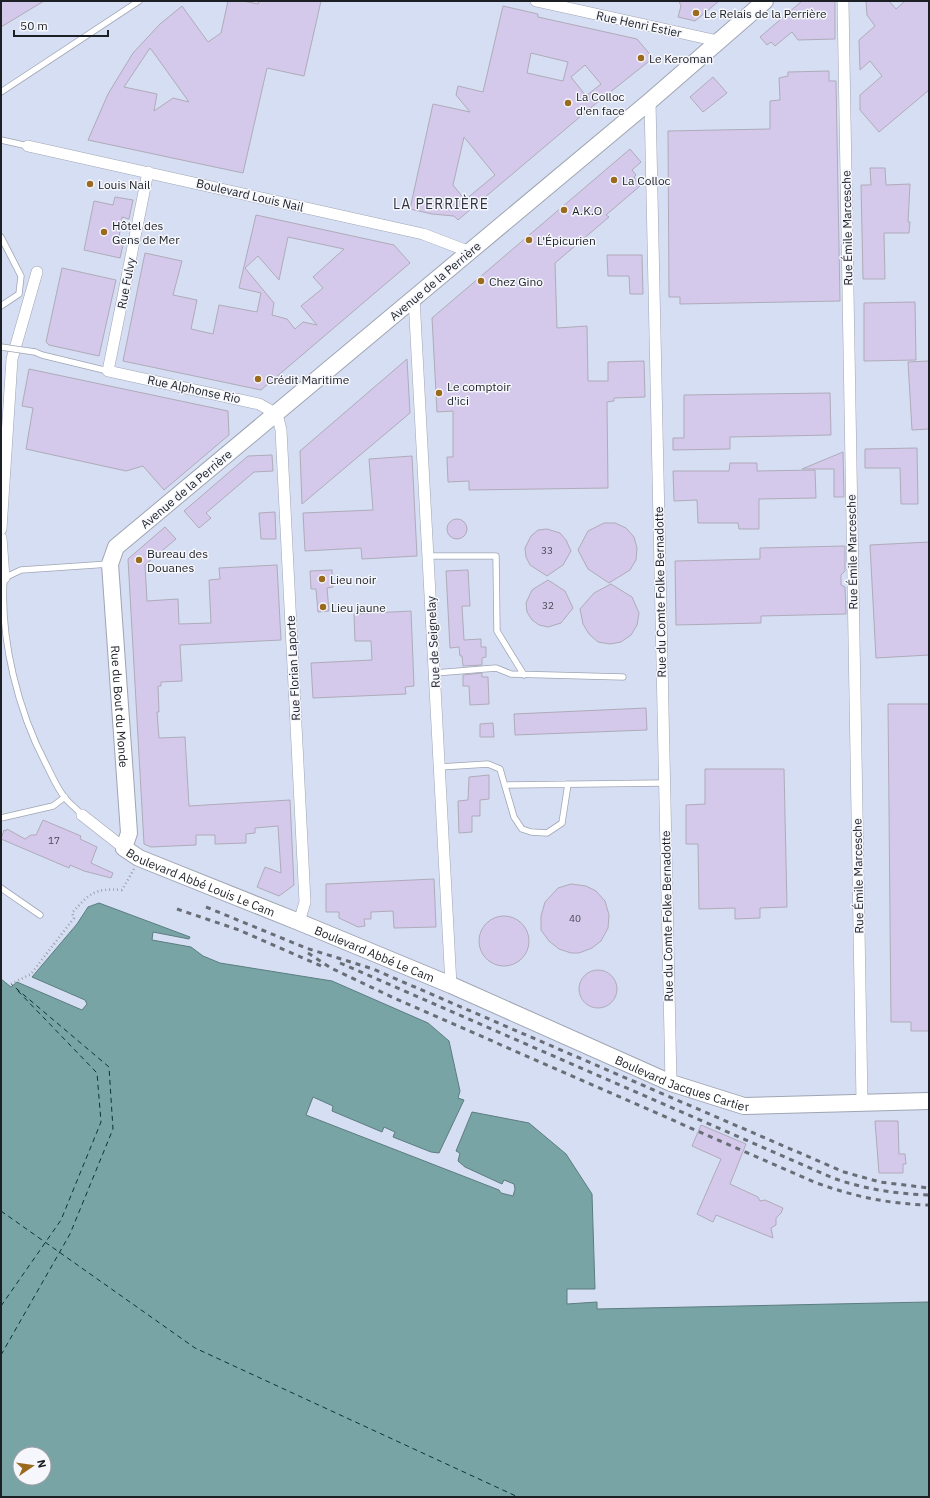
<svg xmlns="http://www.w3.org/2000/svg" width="930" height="1498" viewBox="0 0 930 1498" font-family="'IBM Plex Sans',sans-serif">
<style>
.built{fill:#d5def3;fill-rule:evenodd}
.water{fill:#78a4a6;stroke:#5c7c7f;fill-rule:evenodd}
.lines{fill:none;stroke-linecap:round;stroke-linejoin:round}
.ferry{stroke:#083538;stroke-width:1;stroke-dasharray:5 4;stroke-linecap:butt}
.building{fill:#d4c9eb;stroke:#afabb9;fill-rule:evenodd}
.lane-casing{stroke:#9fa5b3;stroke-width:7}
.street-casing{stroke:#9fa5b3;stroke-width:12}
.secondary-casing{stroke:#9fa5b3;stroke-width:18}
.path{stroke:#9ca1ac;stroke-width:2.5;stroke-dasharray:1 3;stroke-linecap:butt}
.lane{stroke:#fff;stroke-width:5.5}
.street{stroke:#fff;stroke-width:11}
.secondary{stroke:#fff;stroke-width:16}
.rail{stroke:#696d76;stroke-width:3;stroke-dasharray:5 5;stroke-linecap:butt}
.lane-bridge-casing{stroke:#9fa5b3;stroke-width:7;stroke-linecap:butt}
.lane-bridge{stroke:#fff;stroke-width:5.5}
.poi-dot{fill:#9a6b1c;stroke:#f5f7fd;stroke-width:1.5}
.labels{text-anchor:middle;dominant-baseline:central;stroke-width:3;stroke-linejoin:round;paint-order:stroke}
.number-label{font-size:10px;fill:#4a4a56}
.poi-label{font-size:12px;fill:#1c1f24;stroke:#f5f7fd;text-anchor:start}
.street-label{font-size:12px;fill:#1c1f24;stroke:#f5f7fd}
.quarter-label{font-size:14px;letter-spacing:1px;fill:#30343f;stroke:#f5f7fd}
</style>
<rect width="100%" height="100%" fill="#e4eaf9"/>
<path class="built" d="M1,1h928v1301l-332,7v-7l-30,2v-15l28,-1 -3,-94 -120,-82 -16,39 47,32 1,-3 10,4 1,5 -2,7 -12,-3 -195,-78 26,-134 -112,-18 -17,-7 -12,-9 -39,-7 1,-8 36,7 1,-2 -103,-30 -10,17 -45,53 53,23 2,4 -3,5 -2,1 -71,-23 -10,-8zM313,1097l145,1 6,2 -25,53 -8,-1 -38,-15 2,-5 -11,-5 -2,5 -50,-22 2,-4z"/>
<path class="water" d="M99,903l91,34 -1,2 -36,-7 -1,8 39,7 12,9 17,7 112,18 96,42 21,18 11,50 -2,7 6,2 -25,53 -8,-1 -38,-15 2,-5 -11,-5 -2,5 -50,-21 1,-5 -20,-9 -7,18 193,75 2,3 12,3 2,-7 -1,-5 -10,-4 -2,4 -37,-17 -7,-6 2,-8 -4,-2 16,-39 57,11 37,31 26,40 3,95h-28v15l30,-2v7l332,-7v195h-928v-518l10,8 6,-5 65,28 5,-6 -2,-4 -53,-23 45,-53 11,-17zM20,1454h24v24h-24z"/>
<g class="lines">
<path class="ferry" d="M1,1211l194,137 323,149
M1,1306l60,-86 40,-98 -4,-49 -81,-84
M1,1355l69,-121 43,-105 -4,-62 -98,-83"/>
</g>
<path class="building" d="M1,1h43l-43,26z
M228,1h15l15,3 1,-3h62l-17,75 -37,-8 -24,105 -155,-33 20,-46 25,-41 27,-29 22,-18 26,36 13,-9zM150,48l6,8 33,46 -16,-4 -19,13 3,-17 -33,-7z
M679,1h40l-24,20 -17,-4 3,-11z
M802,1h33v38l-37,1 -6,-8 -17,14 -4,-4 -4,3 -7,-8z
M866,1h23l7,8 9,-8h24v89l-50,42 -19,-22v-15l22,-19 -12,-15 -10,9 -1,-30 16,-14 -8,-11z
M503,6l35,8v3l99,22 16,19 -59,47 -136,115 -4,-4 -22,-2 -22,-5 23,-105 37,8 -14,-17 2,-9 25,6zM531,53l37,9 -5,19 -36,-8zM585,65l16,19 -15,12 -15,-19zM464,137l31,38 -30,25 -12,-15z
M829,71v10h7l4,220 -160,3v-7h-11l-1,-166 102,-2v-28l10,-1 -1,-22 9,-2v-4z
M713,77l14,16 -24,19 -13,-15z
M630,149l11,13 -9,8 4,5 -2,2 6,9 -34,29 3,2 -54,46 2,65 30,-2 1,55h20v-19l36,-1 1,36 -31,1v3l-7,1 1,86 -139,2v-9l-21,1 -1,-25h6v-46l-16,1 -5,-94z
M870,168h15l1,17 24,-1 -2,38h2l-1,11h-25l1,46h-22l-2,-94h10z
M115,197l18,3 -4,19 -7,-2 -4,27 5,1 -3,13 -36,-8 10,-49 19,4z
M256,215l138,30 16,18 -149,127 -138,-29 22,-108 37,8 -9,34 24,5 -6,29 22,5 6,-29 38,7 4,-19 -22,-5zM288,237l56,12 -31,28 10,11 -22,18 16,19 -14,-3 -8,7 -8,-10 -15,-4 2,-12 -29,-35 13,-12 21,24z
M607,255h35l1,39h-13l-1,-18h-21z
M62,268l54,12 -17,76 -50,-11 -3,-3z
M915,302l1,58 -52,1v-58z
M407,359l3,54 -108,91 -2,-53z
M929,361v68l-17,1 -4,-68z
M29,369l199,42 1,24 -65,55 -21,-24 -17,5 -100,-22 7,-41 -11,-2z
M830,393l1,42 -101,2v12l-57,1v-12h11v-43z
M917,448l1,56h-17l-1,-36h-35v-19z
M843,452l1,45h-10v-28h-32z
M272,455l1,16 -19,1 -48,41 5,5 -12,10 -15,-17 64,-55z
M412,456l5,100 -55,3 -1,-11 -56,3 -2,-38 70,-3 -4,-51z
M730,463h27v8l58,-1 1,28 -57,1v30h-20l-1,-6h-40l-1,-23 -23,1 -1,-30h56z
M275,512l1,27h-15l-2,-26z
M447 529a10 10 0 1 1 20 0a10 10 0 1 1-20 0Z
M604,523h11l11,5 8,9 3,11 -1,12 -6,10 -21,13 -21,-14 -10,-19 10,-19z
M165,527l11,12 -31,26 2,36 31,-2 1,25 32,-1 -2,-43 11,-1 -1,-11 58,-3 4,75 -101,5 2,36 -21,1v4h-3l1,26h-2l2,26 26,-1 4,69 101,-6 4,85 -15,11 -22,-9 8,-20 16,6 -3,-47 -23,2v5l-9,1v9l-31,1v-9h-19v10l-45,2 -7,-3 -16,-285z
M547,529l13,4 6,7 5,11 -8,14 -16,11 -17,-11 -4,-8 -1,-9 6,-12 7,-6z
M929,542v113l-53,3 -6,-113z
M845,546v25l-4,4v10l4,2 1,27 -85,2v7l-85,2 -1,-64 85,-2v-11z
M332,570l1,17 -6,1 2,23 -11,1 -2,-23h-5l-1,-18z
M468,570l2,36h-8l2,34 17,-1v8h5v10l-4,1v7l-19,1 -1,-10h-2l-1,-9 -9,1 -4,-77z
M548,580l17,11 8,17 -12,15 -13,4 -9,-2 -7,-5 -5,-8 -1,-9 6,-13z
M611,584l21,13 7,16 -2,12 -6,10 -10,7 -11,2 -12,-2 -9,-8 -6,-10 -3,-15 14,-16z
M411,611l3,75 -9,1 1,7 -93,4 -2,-35 61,-3 -1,-19h-16l-1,-27z
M482,673v4h6l1,27 -19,1 -1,-19h-6v-11z
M888,704h41v327h-18v-9h-20z
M646,708l1,22 -132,5 -1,-21z
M493,723l1,14h-14v-13z
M705,769h79l3,138 -27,1v10l-25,1v-11l-36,1 -1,-65h-12v-39l19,-1z
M489,775v24l-9,1v16h-8v16l-13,1 -1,-32 10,-1 1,-23z
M43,820l38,16 -1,3 17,8 -6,16 22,10 -2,5 -27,-7 -14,-6 -1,3 -68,-29 3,-9 2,1 1,-2 18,10 6,-4h5z
M434,879l2,48 -42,1 -1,-17 -22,1v7h-7l1,7 -7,1 -19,-9v-6h-13v-28z
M571,884l15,2 10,5 9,10 4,14 -1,13 -7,13 -9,7 -13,5h-8l-12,-4 -10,-8 -8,-11v-14l4,-14 13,-14z
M479 941a25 25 0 1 1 50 0a25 25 0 1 1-50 0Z
M579 989a19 19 0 1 1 38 0a19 19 0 1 1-38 0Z
M875,1121h23l1,33h6l1,10h-3v9h-24z
M701,1125l45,19 -16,40 28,13 2,4 5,-1 18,8 -2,5 -5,5v7l-5,3 2,10 -57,-23 -3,7 -16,-8 24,-55 -29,-13z"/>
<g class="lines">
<defs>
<path id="lane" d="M1,92l138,-91
M1,140l27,6
M1,237l20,39 -2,18 -18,12
M35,352l7,3 66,16
M429,556h67l1,75 27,44
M435,673l61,-5 15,6 112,3
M440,767l48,-3 12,5 14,48 8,12 9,3 16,1 15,-10 6,-39
M505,785l159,-2
M82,815c-5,-6 -12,-11 -17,-17 -8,-10 -13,-22 -18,-32 -29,-54 -47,-127 -43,-188l17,-8 88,-6
M1,818l52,-12 12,-9
M1,888l39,27"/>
<path id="street" d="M536,1l182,40
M843,1l19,1101
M650,101l21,982
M28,146l395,88 47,18
M148,172l-40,199 151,33 18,10 4,16 24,472 -6,20
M414,298l37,687
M1,529l11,-170 25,-87
M1,538l3,40h-3
M82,815l42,33"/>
<g id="secondary">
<path id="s1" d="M765,1l-115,100 -534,446 -6,17 19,269 -5,15 15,10 160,64 152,63 220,98 73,23 185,-5"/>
</g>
</defs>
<use href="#lane" class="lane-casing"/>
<use href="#street" class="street-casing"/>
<use href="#secondary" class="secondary-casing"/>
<path class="path" d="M11,984l20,-10 43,-56 -2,-5c18,-20 22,-25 50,-23l12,-21"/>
<use href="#lane" class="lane"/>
<use href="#street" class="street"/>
<use href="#secondary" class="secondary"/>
<path class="rail" d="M206,907l100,41 67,21 471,203 36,10 49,6
M177,909l62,21 82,36
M308,953l23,15 63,30 420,184c38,14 74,22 115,23
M340,963l493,215c31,11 63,16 96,17"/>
<defs>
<path id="lane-bridge" d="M1,347l34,5"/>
</defs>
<use href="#lane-bridge" class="lane-bridge-casing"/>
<use href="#lane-bridge" class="lane-bridge"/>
</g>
<g class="poi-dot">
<circle cx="696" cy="13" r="4"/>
<circle cx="641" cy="58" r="4"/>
<circle cx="568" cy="103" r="4"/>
<circle cx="614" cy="180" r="4"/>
<circle cx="90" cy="184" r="4"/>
<circle cx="564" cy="210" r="4"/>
<circle cx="104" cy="232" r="4"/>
<circle cx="529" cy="240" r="4"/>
<circle cx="481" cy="281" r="4"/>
<circle cx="258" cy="379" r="4"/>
<circle cx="439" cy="393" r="4"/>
<circle cx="139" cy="560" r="4"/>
<circle cx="322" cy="579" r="4"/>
<circle cx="323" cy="607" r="4"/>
</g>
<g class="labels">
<g class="number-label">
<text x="547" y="550">33</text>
<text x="548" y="605">32</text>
<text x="54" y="840">17</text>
<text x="575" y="918">40</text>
</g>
<g class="poi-label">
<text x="704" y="13">Le Relais de la Perrière</text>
<text x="649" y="58">Le Keroman</text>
<text x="576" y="96">La Colloc<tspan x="576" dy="14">d'en face</tspan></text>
<text x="622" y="180">La Colloc</text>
<text x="98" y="184">Louis Nail</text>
<text x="572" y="210">A.K.O</text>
<text x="112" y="225">Hôtel des<tspan x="112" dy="14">Gens de Mer</tspan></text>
<text x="537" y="240">L'Épicurien</text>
<text x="489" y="281">Chez Gino</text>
<text x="266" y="379">Crédit Maritime</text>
<text x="447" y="386">Le comptoir<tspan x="447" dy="14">d'ici</tspan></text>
<text x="147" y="553">Bureau des<tspan x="147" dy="14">Douanes</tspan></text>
<text x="330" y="579">Lieu noir</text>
<text x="331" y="607">Lieu jaune</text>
</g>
<g class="street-label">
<text transform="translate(639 24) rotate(12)">Rue Henri Estier</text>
<text transform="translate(250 195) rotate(13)">Boulevard Louis Nail</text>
<text transform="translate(847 228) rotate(-91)">Rue Émile Marcesche</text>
<text transform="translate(435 281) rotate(-40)">Avenue de la Perrière</text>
<text transform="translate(126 283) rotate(-79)">Rue Fulvy</text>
<text transform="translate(194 389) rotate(12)">Rue Alphonse Rio</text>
<text transform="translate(186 489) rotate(-40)">Avenue de la Perrière</text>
<text transform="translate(852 552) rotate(-91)">Rue Émile Marcesche</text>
<text transform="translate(660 592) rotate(-91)">Rue du Comte Folke Bernadotte</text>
<text transform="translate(433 642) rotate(-93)">Rue de Seignelay</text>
<text transform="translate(293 668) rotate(-93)">Rue Florian Laporte</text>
<text stroke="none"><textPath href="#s1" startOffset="1009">Rue du Bout du Monde</textPath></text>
<text transform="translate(858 876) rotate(-91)">Rue Émile Marcesche</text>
<text stroke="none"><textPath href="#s1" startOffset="1236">Boulevard Abbé Louis Le Cam</textPath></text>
<text transform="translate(667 916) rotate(-91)">Rue du Comte Folke Bernadotte</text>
<text stroke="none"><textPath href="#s1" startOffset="1424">Boulevard Abbé Le Cam</textPath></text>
<text stroke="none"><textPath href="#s1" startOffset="1758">Boulevard Jacques Cartier</textPath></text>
</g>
<g class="quarter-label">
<text x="441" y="204">LA PERRIÈRE</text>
</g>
</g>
<rect width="930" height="1498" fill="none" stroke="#1c1f24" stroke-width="4"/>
<g transform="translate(32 1466) rotate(77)"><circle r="19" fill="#f5f7fd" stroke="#9ea1a6"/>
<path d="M0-3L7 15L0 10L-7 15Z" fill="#9a6b1c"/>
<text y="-6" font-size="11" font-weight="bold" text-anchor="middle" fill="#1c1f24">N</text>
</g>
<path d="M14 30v6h94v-6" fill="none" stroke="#1c1f24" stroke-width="2"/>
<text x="20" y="30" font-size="12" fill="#1c1f24" stroke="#f5f7fd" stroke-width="3" paint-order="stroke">50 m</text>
</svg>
